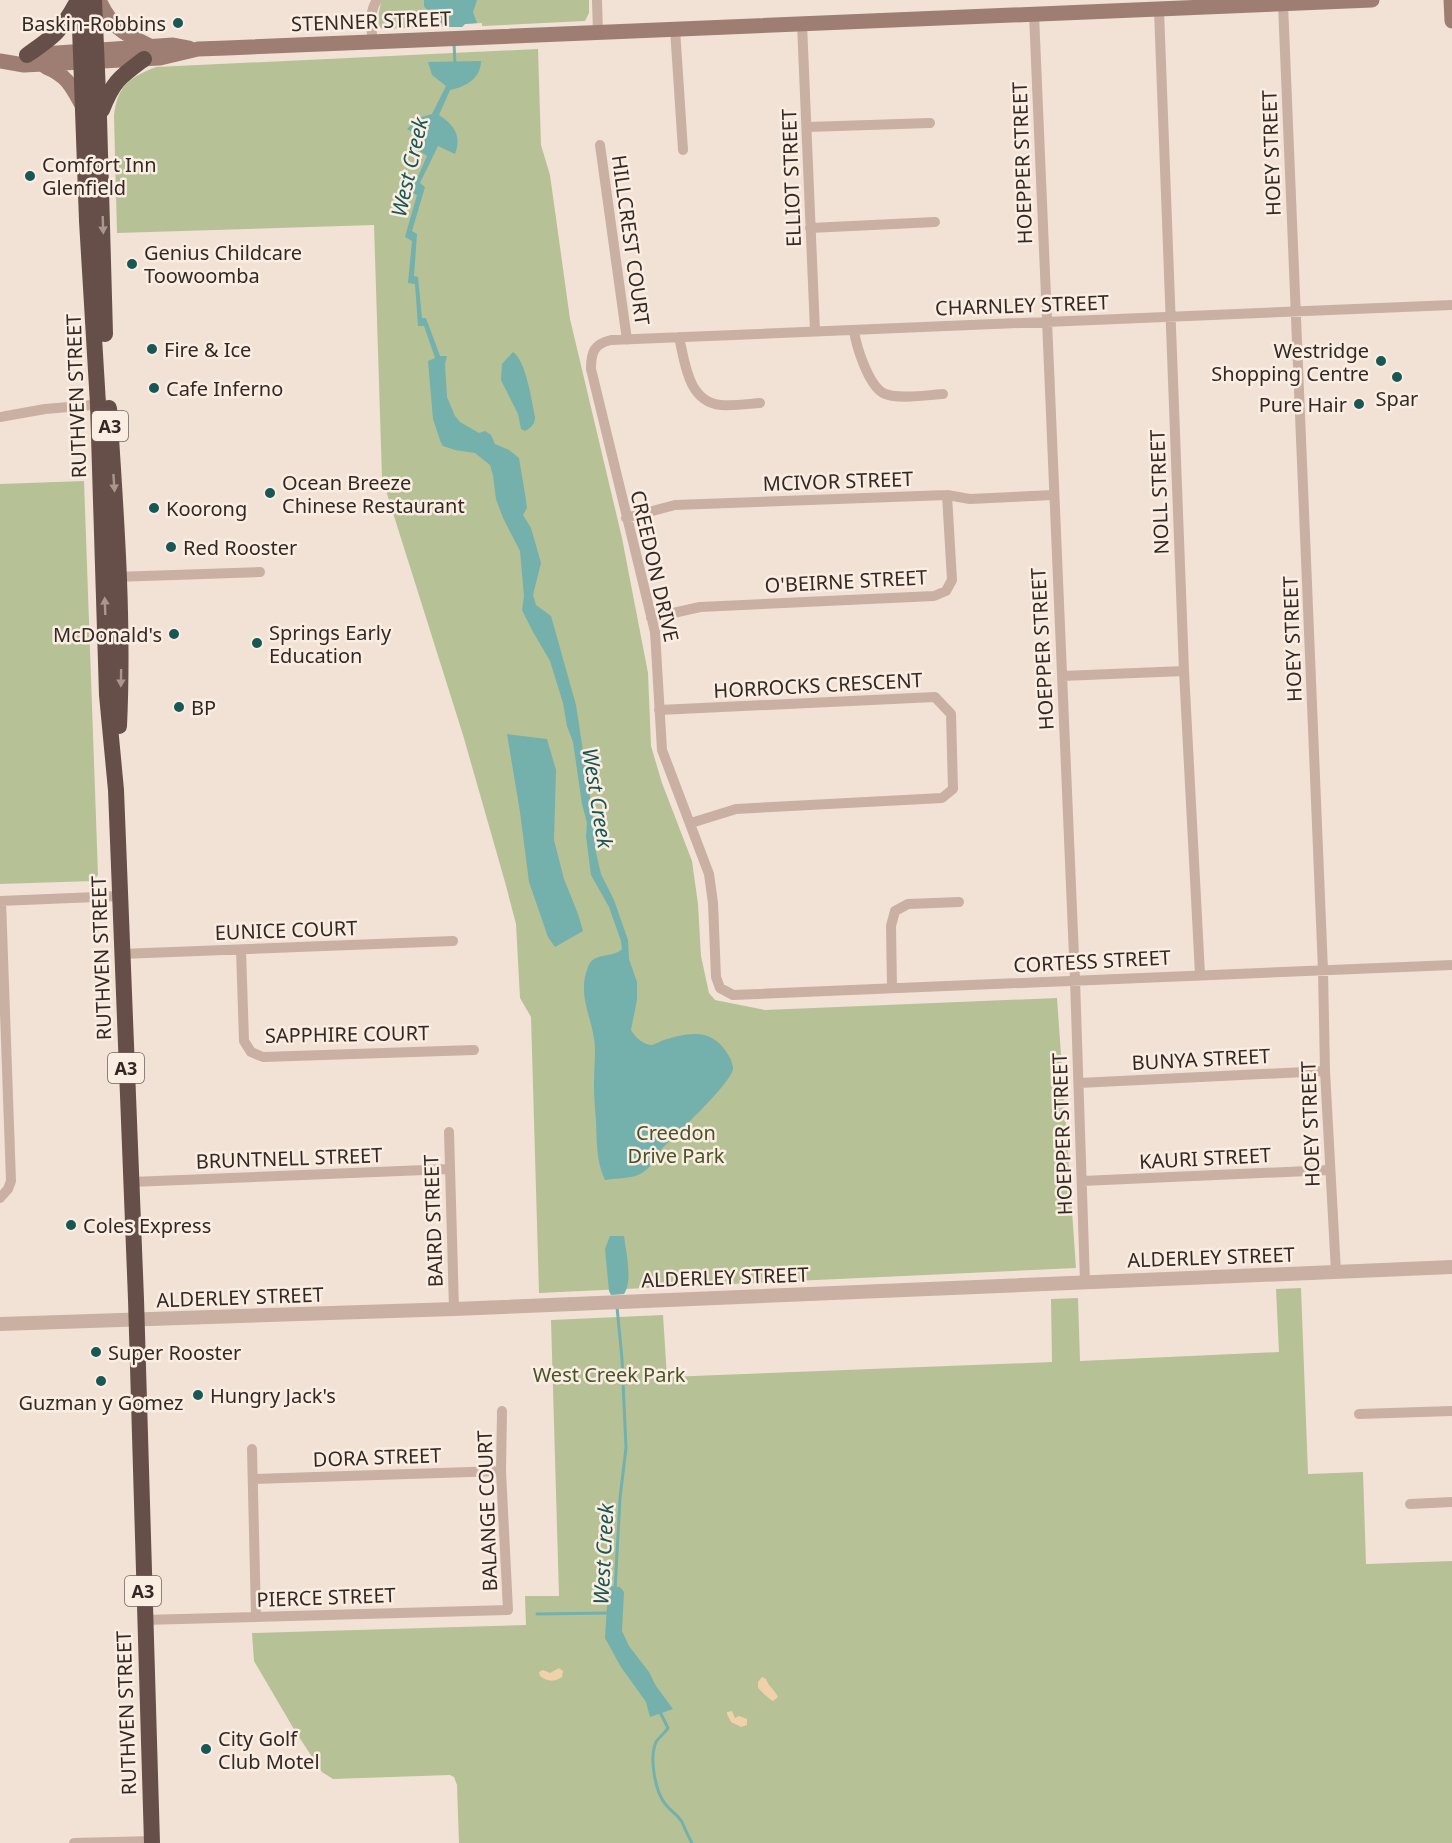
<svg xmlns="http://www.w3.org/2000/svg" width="1452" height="1843" viewBox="0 0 1452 1843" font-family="'Noto Sans',sans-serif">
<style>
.green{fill:#b7c196}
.sand{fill:#f0d1aa}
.water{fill:#74b0ac}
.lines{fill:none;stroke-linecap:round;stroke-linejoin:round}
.stream{stroke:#74b0ac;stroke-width:3}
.minor{stroke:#cab0a2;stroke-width:10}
.tertiary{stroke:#cab0a2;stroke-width:14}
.secondary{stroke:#9e7e73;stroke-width:15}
.trunk{stroke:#664f48;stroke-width:16}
.oneway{fill:#a9968d}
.poi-dot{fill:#195755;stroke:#faede2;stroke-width:2}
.labels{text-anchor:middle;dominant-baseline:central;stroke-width:5;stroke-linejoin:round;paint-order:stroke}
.shield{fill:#faede2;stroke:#6f635e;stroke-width:1.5}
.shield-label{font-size:18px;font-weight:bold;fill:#342825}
.street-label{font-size:20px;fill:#342825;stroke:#faede2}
.poi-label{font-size:20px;fill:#342825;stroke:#faede2;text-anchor:start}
.park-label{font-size:20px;fill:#485427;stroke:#faede2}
.water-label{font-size:21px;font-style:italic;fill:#195755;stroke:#faede2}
</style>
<rect width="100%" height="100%" fill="#f2e2d6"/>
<path class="green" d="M382,0h207v13l-4,8 -103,5v-3l-17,1 -3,3h-19l-3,-2h-16v2l-38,2 -6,-1c-3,-9 -1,-19 2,-28z
M538,49l3,96 9,30 20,144 52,219 26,135 3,73 11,37 30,78 6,43 3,52 8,37 6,7 50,10 292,-12 19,270 -537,25 -8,-276 -11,-19 -4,-74 -11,-42 -42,-147 -81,-257 -8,-253 -257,8 -3,-117c3,-30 16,-39 42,-49z
M84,481l14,394 -5,6 -93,3v-400z
M1301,1288l7,186 55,-2 3,92 86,-3v282h-993l-2,-58 -3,-8 -4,-2 -117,4 -11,-7 -27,-41 -41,-70 -2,-28 274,-8 -1,-29h34l-8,-276 112,-5 4,62 385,-15 -1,-63 27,-1 2,63 199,-9 -3,-63z"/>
<path class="sand" d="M559,1668l4,3 -1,6c-7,5 -15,5 -22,-1l-1,-4 4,-2 7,3z
M762,1677l4,2c2,7 9,11 12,18l-5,4c-3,-1 -12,-10 -15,-13v-6z
M732,1711l3,7 4,-2 8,3v6l-6,2 -10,-5 -4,-8v-2z"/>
<path class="water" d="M424,0h53l-4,12 4,11 -12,1 -3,3h-19l-3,-2h-12l2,-10 -6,-9z
M481,61c0,17 -15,26 -31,29l-11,25c15,10 23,20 16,39l-17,-8 -18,37 5,4 -13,44 5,3 -3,42 4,1 4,41h4l14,38h7l-2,8 2,33 8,19 5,6 19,11 6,-2 6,4 4,9 14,6 10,8 7,42 1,8 -4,7 8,13 10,35 -8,32 3,10 15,11 25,89 17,112 2,31 6,26 13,26 14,40 1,19 8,23v18l-6,30c5,8 12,15 22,15 1,-1 7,-3 8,-4 29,-9 51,-14 68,15 2,3 4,9 4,13 -3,16 -59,67 -73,82 -17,30 -25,25 -55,29 -9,-19 -8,-38 -9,-59 -1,-12 -2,-24 -2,-36 0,-13 1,-25 1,-37 -1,-29 -19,-51 -7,-81 6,-16 24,-8 34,-18l-1,-8 -12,-34 -18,-32 -5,-39 1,-13 -5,-19 -9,-62 -6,-16 -4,-23 -13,-42 -18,-31 -10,-20 2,-14 -4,-45 -17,-33 -7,-19 -3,-24 -3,-10 -15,-12 -20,-3 -12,-4 -2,-3 -8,-24 -5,-58 7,-3 -11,-32h-6l-3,-42 -7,-1 4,-42 -7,-4 12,-42 -6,-3 16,-36 -9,-6 5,-11 -16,-10 11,-11 14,-4 14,-28 -14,-11 -4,-13z
M513,352c13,8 19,50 22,65 0,7 -4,11 -10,14l-4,-2 -3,-15 -17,-34 1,-16z
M507,734l40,5 9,31 -2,70 10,39 14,35 5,17 -28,16 -7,-10 -19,-55 -9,-70z
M610,1236h14c2,16 9,45 0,58l-13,1 -2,-4 -4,-42z
M612,1586l8,1 4,5 -2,39 7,15 20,26 7,14 17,23 -23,8 -4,-15 -25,-35 -16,-29 3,-47z"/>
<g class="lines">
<path class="stream" d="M454,42l1,24
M615,1590l5,-92 6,-50 -4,-89 -5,-52
M537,1614l73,-1
M659,1710l9,18c-3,5 -9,9 -12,14 -7,16 -1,50 10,63 5,6 12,10 16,17 3,7 6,14 10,21"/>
<path class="minor" d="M597,0l1,33
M1283,4l40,966 2,101 11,201
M1159,10l25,661 16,303
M1034,14l41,966 10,302
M802,24l13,307
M675,29l8,121
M374,42c-4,-13 -5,-30 3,-42
M807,127l123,-4
M600,145l27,195
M810,228l125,-6
M1452,305l-841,35c-17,4 -20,12 -20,29l64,263 7,118 47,124 4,29 3,74 4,11 13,7 719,-30
M854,330c2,16 14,54 29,63 13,7 45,2 60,1
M679,337c6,26 9,65 42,68 13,1 26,-1 39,-2
M0,417l45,-8 59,-5
M626,518l49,-13 272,-10 23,4 83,-4
M114,577l146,-5
M651,618l49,-11 234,-11 12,-5 6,-11 -5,-85
M1062,676l122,-5
M659,710l276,-13 16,17 2,75 -11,9 -206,11 -45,14
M0,901l120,-5
M241,950l3,91 7,11 12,5 211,-7
M121,954l332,-13
M892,988l-1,-62 4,-15 13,-7 51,-2
M1079,1083l246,-12
M449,1132l5,177
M1082,1181l248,-11
M131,1182l318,-13
M0,1198l8,-9 3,-8 -10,-280
M1359,1414l93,-3
M252,1449l4,168
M254,1479l247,-8
M1410,1504l42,-2
M144,1620l364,-10 -7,-139 1,-60
M74,1843l78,-2"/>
<path class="tertiary" d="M0,1324l454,-15 998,-42"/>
<path class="secondary" d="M99,0c12,26 23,33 49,45
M1451,0l1,21
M28,55l145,-10 16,3
M0,61l24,4 136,-7 38,-9 29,-1 1145,-48
M46,67c22,9 26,20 37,40"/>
<path class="trunk" d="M79,0l8,221 11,183 9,291 9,95 20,509 16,544
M94,0l5,117 6,217
M27,55c28,-19 35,-25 51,-55
M102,110c11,-29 18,-33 42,-51
M109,408c7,106 15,212 10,318"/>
</g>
<defs><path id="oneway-solid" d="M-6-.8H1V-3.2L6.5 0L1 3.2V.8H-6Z" transform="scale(1.5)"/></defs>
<g class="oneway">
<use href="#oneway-solid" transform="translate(103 225) rotate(88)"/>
<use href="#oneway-solid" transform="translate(114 483) rotate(86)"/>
<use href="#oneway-solid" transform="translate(105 606) rotate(-92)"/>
<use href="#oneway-solid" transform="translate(121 678) rotate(91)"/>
</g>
<g class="poi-dot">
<circle cx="178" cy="23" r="6"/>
<circle cx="30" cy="176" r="6"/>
<circle cx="132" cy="264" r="6"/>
<circle cx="152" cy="349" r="6"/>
<circle cx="1381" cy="361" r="6"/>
<circle cx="1397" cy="377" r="6"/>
<circle cx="154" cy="388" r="6"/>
<circle cx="1359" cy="404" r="6"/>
<circle cx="270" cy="493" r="6"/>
<circle cx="154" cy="508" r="6"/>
<circle cx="171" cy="547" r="6"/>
<circle cx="174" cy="634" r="6"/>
<circle cx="257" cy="643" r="6"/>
<circle cx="179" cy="707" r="6"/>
<circle cx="71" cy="1225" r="6"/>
<circle cx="96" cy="1352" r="6"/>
<circle cx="101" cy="1381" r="6"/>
<circle cx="198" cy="1395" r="6"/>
<circle cx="206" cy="1749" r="6"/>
</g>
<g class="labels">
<g class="shield">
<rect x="92" y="411" width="36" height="30" rx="4.5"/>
<rect x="108" y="1053" width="36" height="30" rx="4.5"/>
<rect x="125" y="1576" width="36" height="30" rx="4.5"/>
</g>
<g class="shield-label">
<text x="110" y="426">A3</text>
<text x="126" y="1068">A3</text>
<text x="143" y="1591">A3</text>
</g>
<g class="street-label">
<text transform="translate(371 21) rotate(-2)">STENNER STREET</text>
<text transform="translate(1271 153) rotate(-92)">HOEY STREET</text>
<text transform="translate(1022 163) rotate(-92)">HOEPPER STREET</text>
<text transform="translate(791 178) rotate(-92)">ELLIOT STREET</text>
<text transform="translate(631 240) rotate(82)">HILLCREST COURT</text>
<text transform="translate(1022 305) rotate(-2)">CHARNLEY STREET</text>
<text transform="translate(76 396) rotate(-92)">RUTHVEN STREET</text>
<text transform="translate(838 481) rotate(-2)">MCIVOR STREET</text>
<text transform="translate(1159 492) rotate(-92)">NOLL STREET</text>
<text transform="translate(655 566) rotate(77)">CREEDON DRIVE</text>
<text transform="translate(846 581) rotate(-3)">O'BEIRNE STREET</text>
<text transform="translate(1292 639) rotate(-92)">HOEY STREET</text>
<text transform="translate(1042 649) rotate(-93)">HOEPPER STREET</text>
<text transform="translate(818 685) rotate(-3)">HORROCKS CRESCENT</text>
<text transform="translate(286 930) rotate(-2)">EUNICE COURT</text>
<text transform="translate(101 958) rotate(-92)">RUTHVEN STREET</text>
<text transform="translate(1092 961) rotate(-3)">CORTESS STREET</text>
<text transform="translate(347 1034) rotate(-1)">SAPPHIRE COURT</text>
<text transform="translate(1201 1059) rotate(-3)">BUNYA STREET</text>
<text transform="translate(1310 1124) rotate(-92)">HOEY STREET</text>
<text transform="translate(1062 1134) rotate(-92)">HOEPPER STREET</text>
<text transform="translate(289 1158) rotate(-2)">BRUNTNELL STREET</text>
<text transform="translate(1205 1158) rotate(-3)">KAURI STREET</text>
<text transform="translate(433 1221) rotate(-92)">BAIRD STREET</text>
<text transform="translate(1211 1257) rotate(-2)">ALDERLEY STREET</text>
<text transform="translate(725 1277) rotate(-2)">ALDERLEY STREET</text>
<text transform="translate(240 1297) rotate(-2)">ALDERLEY STREET</text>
<text transform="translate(377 1457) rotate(-2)">DORA STREET</text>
<text transform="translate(487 1511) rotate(-92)">BALANGE COURT</text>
<text transform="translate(326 1597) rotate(-2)">PIERCE STREET</text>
<text transform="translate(126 1713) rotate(-92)">RUTHVEN STREET</text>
</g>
<g class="poi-label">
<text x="166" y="23" text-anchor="end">Baskin-Robbins</text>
<text x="42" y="164">Comfort Inn<tspan x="42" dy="23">Glenfield</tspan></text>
<text x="144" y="252">Genius Childcare<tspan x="144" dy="23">Toowoomba</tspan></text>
<text x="164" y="349">Fire &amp; Ice</text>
<text x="1369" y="350" text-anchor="end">Westridge<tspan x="1369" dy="23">Shopping Centre</tspan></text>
<text x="166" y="388">Cafe Inferno</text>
<text x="1397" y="398" text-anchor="middle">Spar</text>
<text x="1347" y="404" text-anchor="end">Pure Hair</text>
<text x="282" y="482">Ocean Breeze<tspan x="282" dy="23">Chinese Restaurant</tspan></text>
<text x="166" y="508">Koorong</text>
<text x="183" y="547">Red Rooster</text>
<text x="269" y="632">Springs Early<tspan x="269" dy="23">Education</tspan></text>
<text x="162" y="634" text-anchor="end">McDonald's</text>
<text x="191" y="707">BP</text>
<text x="83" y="1225">Coles Express</text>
<text x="108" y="1352">Super Rooster</text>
<text x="210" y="1395">Hungry Jack's</text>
<text x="101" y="1402" text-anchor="middle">Guzman y Gomez</text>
<text x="218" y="1738">City Golf<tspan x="218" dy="23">Club Motel</tspan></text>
</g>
<g class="park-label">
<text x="676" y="1132">Creedon<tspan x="676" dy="23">Drive Park</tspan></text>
<text x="609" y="1374">West Creek Park</text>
</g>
<g class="water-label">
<text transform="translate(409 167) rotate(-77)">West Creek</text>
<text transform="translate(598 798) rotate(81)">West Creek</text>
<text transform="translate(603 1554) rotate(-87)">West Creek</text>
</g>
</g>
</svg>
